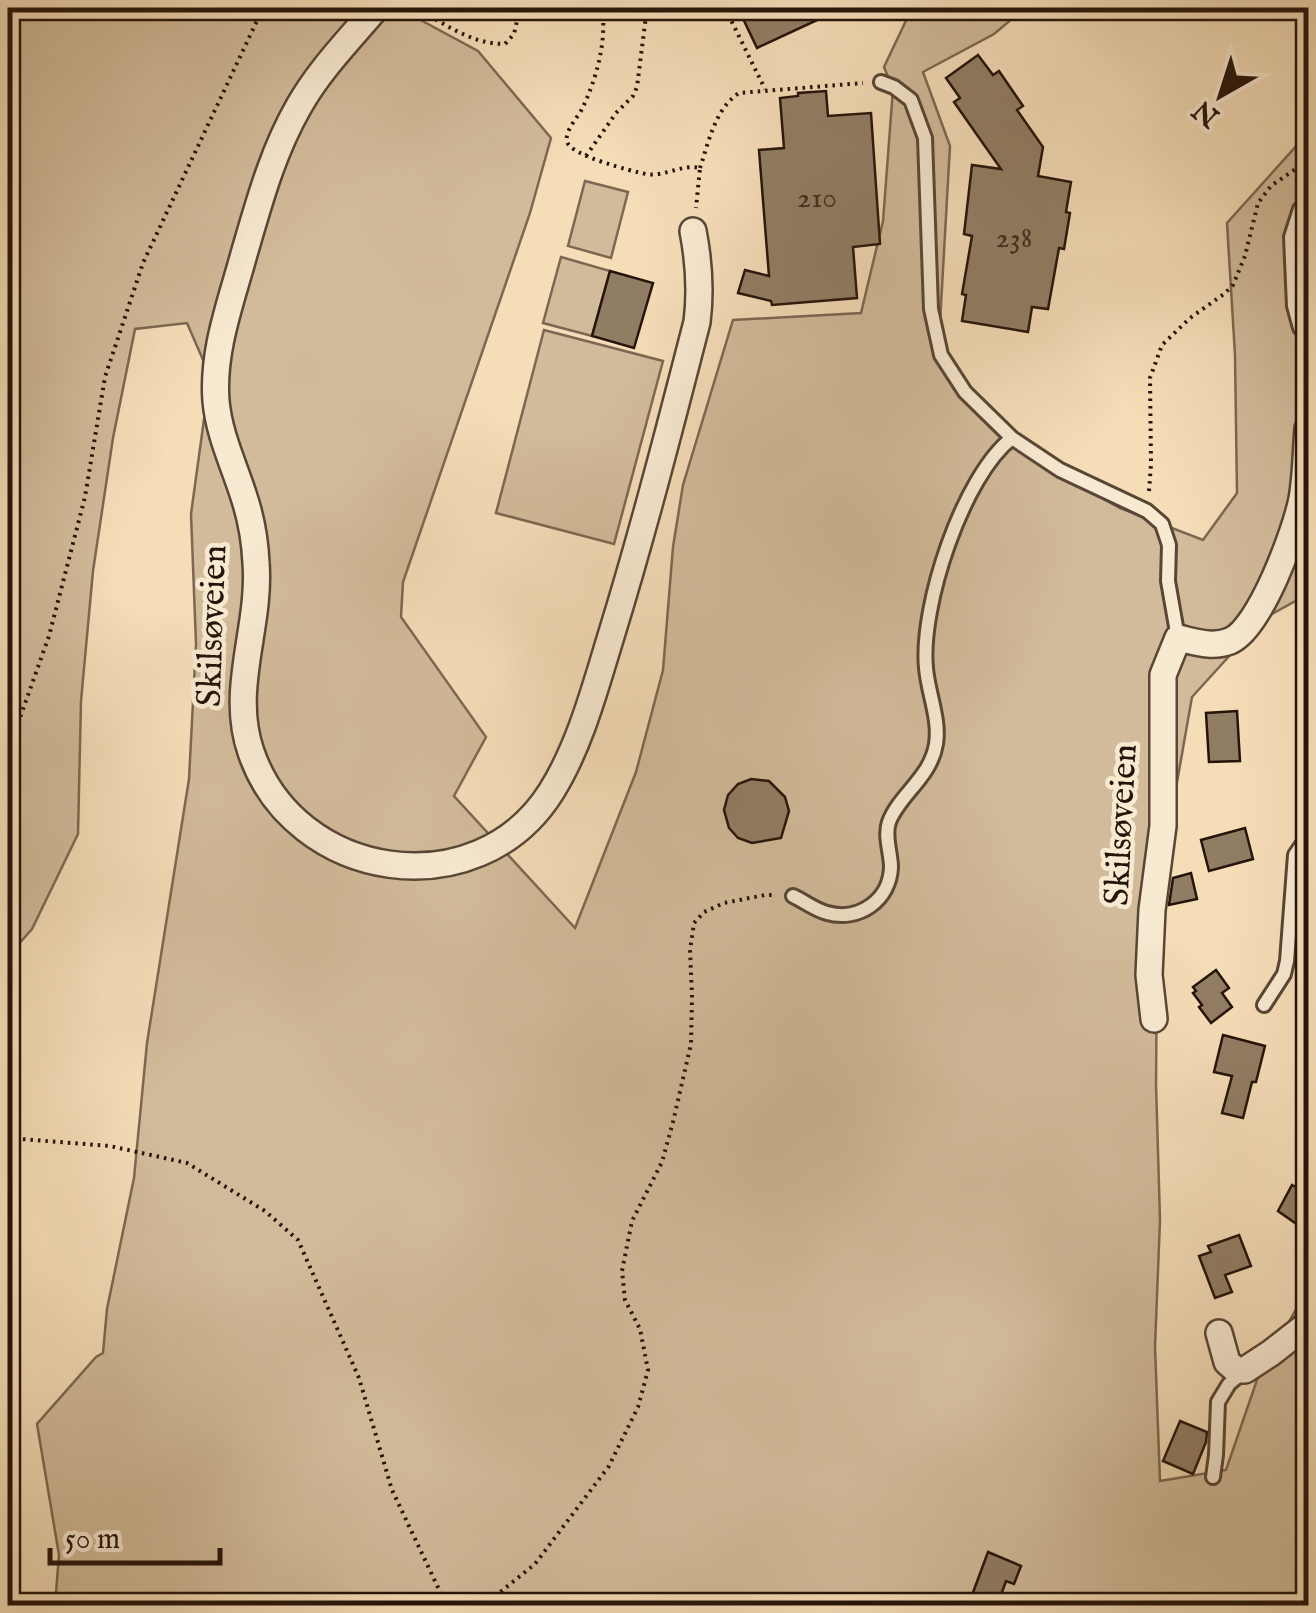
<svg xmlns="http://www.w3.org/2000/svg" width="1316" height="1613" viewBox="0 0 1316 1613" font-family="'IM FELL English',serif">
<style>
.green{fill:#d2bb9a;stroke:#7c6852;stroke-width:2.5}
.building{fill:#917d64;stroke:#25140a;stroke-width:2.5}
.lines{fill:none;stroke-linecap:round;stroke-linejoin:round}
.lane-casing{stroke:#594636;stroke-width:18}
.street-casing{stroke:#594636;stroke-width:30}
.path{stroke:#25140a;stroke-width:4;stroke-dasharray:2.5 5;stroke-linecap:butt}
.lane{stroke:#f8e9d1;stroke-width:12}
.street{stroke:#f8e9d1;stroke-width:25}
.labels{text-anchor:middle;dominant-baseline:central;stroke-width:9;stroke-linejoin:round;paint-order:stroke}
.number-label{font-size:30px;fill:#402e20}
.street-label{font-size:35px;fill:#25140a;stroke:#f8e9d1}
</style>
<rect width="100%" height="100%" fill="#f5ddb8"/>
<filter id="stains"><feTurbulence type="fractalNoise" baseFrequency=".002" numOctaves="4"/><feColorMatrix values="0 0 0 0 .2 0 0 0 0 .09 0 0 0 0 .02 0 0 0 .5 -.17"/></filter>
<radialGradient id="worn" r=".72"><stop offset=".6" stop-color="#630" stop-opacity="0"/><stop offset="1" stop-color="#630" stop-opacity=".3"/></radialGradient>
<path class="green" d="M8,8h410l-3,9 63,34 73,87 -21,75 -127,369 -2,35 85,120 -32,59 121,132 61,-156 27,-102 10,-123 10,-62 50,-165 128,-7 22,-92 10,-132 -9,-22 28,-59h113l-31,26 -71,38 27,74 -12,212 89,98 93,52 83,32 34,-47 -2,-138 -8,-132 81,-90v461l-45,25 -71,78 -23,131 -12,130 -1,126 4,136 -5,127 5,134 66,-11 32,-93 50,-89v317h-1253l4,-50 -22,-131 59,-67 7,-4 4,-44 27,-131 13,-135 42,-264 7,-135 -5,-130 19,-138 -23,-53 -52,6 -22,109 -20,133 -12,130 -3,133 -46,95 -24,27z
M585,181l43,11 -17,66 -43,-12z
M561,257l49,14 -18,65 -49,-13z
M544,330l119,31 -49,183 -118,-31z"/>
<path class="building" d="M738,8h105l-86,40z
M978,55l15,20 6,-4 24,35 -6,4 26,37 -5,29 33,6 -5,30 4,1 -6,36 -5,-1 -11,61 -16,-2 -4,25 -66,-11 4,-26 -4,-1 10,-58 -8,-2 8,-69 29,4 -47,-67 6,-4 -14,-20z
M826,91l2,25 43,-3 9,131 -27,3 4,51 -85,7 -1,-4 -33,-8 7,-23 24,6 -10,-126 25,-2 -4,-50 18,-2v-3z
M610,271l43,12 -19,65 -42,-12z
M1237,711l3,50 -31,1 -3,-49z
M751,779l18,2 16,16 4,14 -8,27 -29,5 -14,-5 -9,-10 -5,-18 4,-15 10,-11z
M1245,828l8,31 -44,12 -8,-31z
M1191,873l6,26 -28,6 4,-27z
M1216,970l13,18 -7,5 10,14 -21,16 -12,-16 3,-2 -9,-12 3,-2 -3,-4z
M1223,1035l42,11 -9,36h-4l-9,36 -21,-5 10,-37 -18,-4z
M1292,1185l16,8v39l-30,-21z
M1239,1235l12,31 -26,9 7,17 -17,6 -16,-42 12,-4 -3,-6z
M1180,1421l27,11 -1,10 -13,32 -30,-13z
M988,1552l33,14 -7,18 -8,-3 -9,25h-29z"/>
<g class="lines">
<defs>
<path id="lane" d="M881,82l13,5 17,13 14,38 6,171 10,46 24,37 47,46 48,32 87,41 15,13 7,21 -1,36 10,57
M1308,202l-8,7 -9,28 3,69 6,22 8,7
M793,896c11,5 22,14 34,17 32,9 63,-13 64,-46 0,-14 -7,-31 -2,-45 10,-27 42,-45 47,-78 4,-25 -8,-51 -10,-76 -6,-62 37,-192 86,-230
M1264,1005l20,-31 3,-13 8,-106 13,-19
M1213,1477l3,-22 2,-53 11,-18 14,-12"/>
<path id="street" d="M376,8c-27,32 -56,61 -77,98 -27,47 -40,97 -55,148 -13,48 -32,97 -28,147 3,34 18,64 28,96 7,21 11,44 12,66 5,64 -27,126 -5,189 44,129 226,157 300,40 29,-46 44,-104 60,-156 32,-104 59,-209 86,-314 4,-31 2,-60 -4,-91
M1154,1019l-5,-44 3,-65 11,-84v-151l15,-37c18,4 34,10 52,3 30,-12 66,-111 72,-142 4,-23 4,-47 6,-70
M1219,1333l8,29 9,8h9l26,-17 37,-29"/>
</defs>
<use href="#lane" class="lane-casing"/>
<use href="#street" class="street-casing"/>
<path class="path" d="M416,8c29,16 55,36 89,36l9,-10 6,-26
M602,8c5,32 -5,69 -19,99 -4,9 -19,24 -16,35 5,14 64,29 79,32 19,3 35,-10 54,-6l-4,40
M725,8l40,81
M586,156l30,-43 17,-17 4,-9 10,-79
M700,168c9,-27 15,-59 39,-75l124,-10
M1149,491l2,-27 -1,-86 12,-33 28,-27 34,-24 9,-9 12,-29 13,-53 13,-17 26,-18 11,-2
M8,744l9,-18 32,-90 36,-139 20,-120 38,-114 120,-255
M8,1138l102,8 77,17 78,48 33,29 61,138 33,112 51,108 9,8
M483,1606l52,-42 74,-98 29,-59 10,-37 -8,-41 -15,-29 -3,-29 10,-50 30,-59 11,-40 18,-78 1,-48 -2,-46 4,-27 10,-11 20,-9 41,-8h9"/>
<use href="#lane" class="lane"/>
<use href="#street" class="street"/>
</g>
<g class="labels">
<g class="number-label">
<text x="817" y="199">210</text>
<text x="1014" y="239">238</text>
</g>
<g class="street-label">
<text transform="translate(213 626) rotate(-88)">Skilsøveien</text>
<text transform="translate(1122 825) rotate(-87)">Skilsøveien</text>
</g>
</g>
<rect width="1316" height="1613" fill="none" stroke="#f5ddb8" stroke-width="40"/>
<rect x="10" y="10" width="1296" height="1593" fill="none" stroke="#25140a" stroke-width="5"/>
<rect x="20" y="20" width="1276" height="1573" fill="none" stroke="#25140a" stroke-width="2.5"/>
<g transform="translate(1221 95) rotate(219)" stroke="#f8e9d1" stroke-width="8" paint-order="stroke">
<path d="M0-8L18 38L0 25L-18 38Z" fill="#25140a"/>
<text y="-15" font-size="28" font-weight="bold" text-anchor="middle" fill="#25140a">N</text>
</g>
<path d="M50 1548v15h170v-15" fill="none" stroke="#25140a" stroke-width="5"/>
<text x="65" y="1548" font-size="30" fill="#25140a" stroke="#f8e9d1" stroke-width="8" paint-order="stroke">50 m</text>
<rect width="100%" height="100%" filter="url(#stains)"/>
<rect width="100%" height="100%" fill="url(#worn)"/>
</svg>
